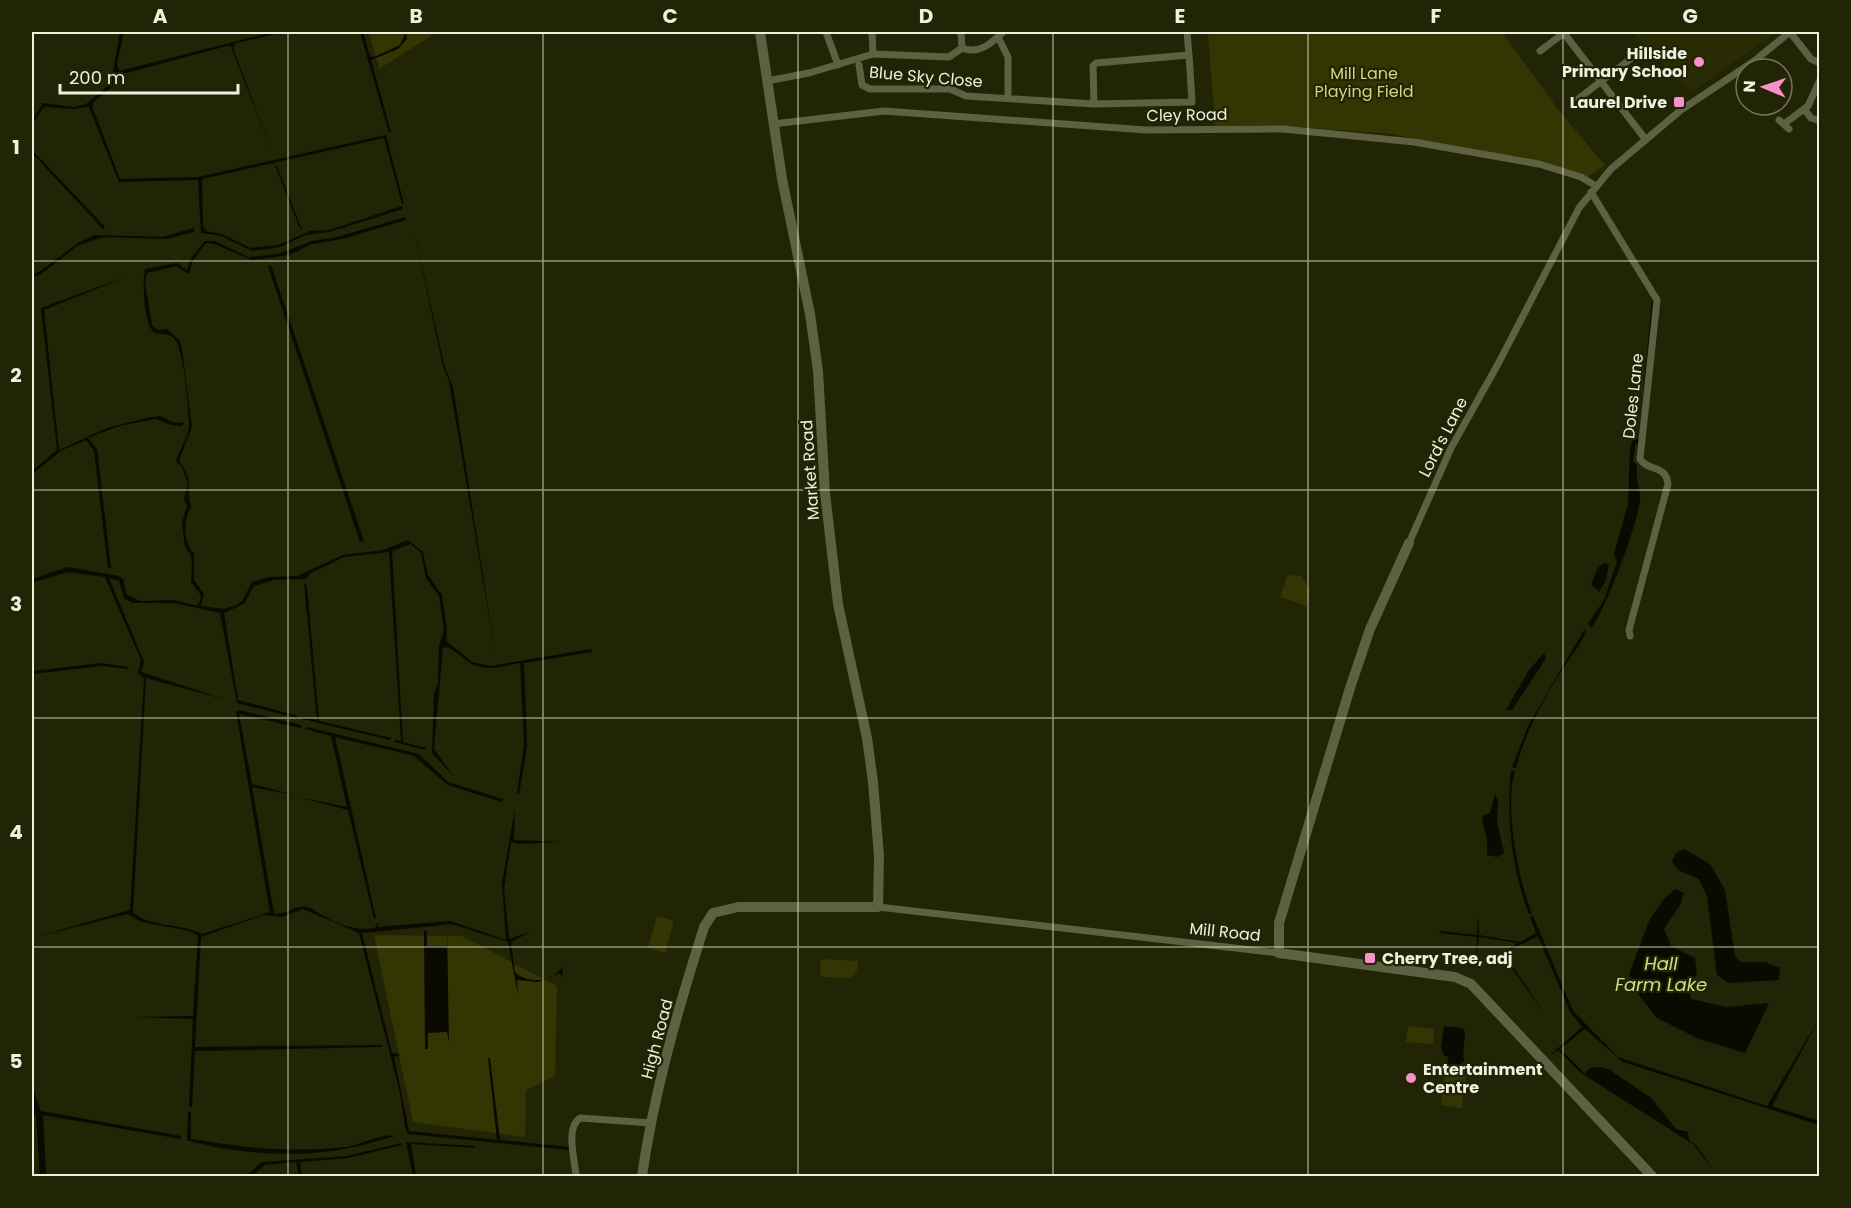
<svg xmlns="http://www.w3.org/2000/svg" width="1851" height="1208" viewBox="0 0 1851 1208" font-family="Poppins,sans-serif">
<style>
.built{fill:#282b03}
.green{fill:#333602}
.water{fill:#090a00}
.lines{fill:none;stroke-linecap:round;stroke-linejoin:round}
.stream{stroke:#090a00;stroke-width:1.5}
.street{stroke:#5d6141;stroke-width:7}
.secondary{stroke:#5d6141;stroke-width:10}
.grid{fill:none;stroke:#eef1df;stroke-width:1.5;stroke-opacity:0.55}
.poi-dot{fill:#f890cc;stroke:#212405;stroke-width:2}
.labels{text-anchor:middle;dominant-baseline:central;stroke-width:4.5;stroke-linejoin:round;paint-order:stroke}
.poi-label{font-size:16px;font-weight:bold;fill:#eef1df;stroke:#212405;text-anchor:end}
.park-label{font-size:16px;fill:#ced780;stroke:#212405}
.street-label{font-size:16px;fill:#eef1df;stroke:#212405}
.water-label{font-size:18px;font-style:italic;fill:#d2dc85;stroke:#212405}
.neatline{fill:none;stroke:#eef1df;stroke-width:2}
.grid-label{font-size:20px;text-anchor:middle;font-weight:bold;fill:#eef1df}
</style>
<rect width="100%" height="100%" fill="#212405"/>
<path class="built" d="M1633,32h143l-85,61z"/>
<path class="green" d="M369,32h62v4l-52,33z
M1208,32h294l58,80 45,53 -18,12 -194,-43 -124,-9 -54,1z
M1287,575l14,1c9,12 10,16 6,30l-27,-9z
M657,916l17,5 -9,32 -17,-5z
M374,935l88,1 95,50 -2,90 -29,14 -1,47 -112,-15z
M821,959l37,2 -1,10 -7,7 -27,-1 -3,-3z
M1408,1026l26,3 -1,15 -27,-2z
M1445,1072l21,3 -4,33 -21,-3z"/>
<path class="water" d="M120,32h4l-7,31 2,8 154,-39h12l-49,11 -3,5 40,107 -42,-108 -4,-1 -108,29 -3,8 -22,19 -2,4 28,73 78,-2 188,-42 18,69h-2l-18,-66 -182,41 1,47 3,5 15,3 30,14 27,-3 32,-14 20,-1 72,-24 1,3 -74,23 -24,3 -25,12 -28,4 -33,-16 -18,-2 -3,-53 -79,2 -30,-75 -14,2 -31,-2 -12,17v-3l11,-18 31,4 12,-3 25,-21z
M360,32h3l7,24 4,1 26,-12 6,-13 1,7 -9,10 -27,11 20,72 -2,1z
M32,150l73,77 -2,2 -71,-76z
M406,217v3l-64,19 -30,5 -23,11 -37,5 -38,-16 -8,-1 -14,19 -3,12 -13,-8 -29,7 -2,9 7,44 6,4 9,-1 13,12 2,9 10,77 -13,33c16,23 6,26 12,47 -8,13 -8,35 3,47v26l10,14 -3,12 23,3 13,-4 5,-4 10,-19 17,-5 28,-1 46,-21 40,-5 25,-10 15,12 5,23 14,20 5,34 -1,12 26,21 18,4 101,-17 1,3 -68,11 3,83 -8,49 -2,-2 7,-49 -4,-81c-15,3 -34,9 -48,1 -10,-5 -18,-17 -29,-17l-9,102 20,28 -22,-24 2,-60 4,-9 1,-38 5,-16 -5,-34 -13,-18 -5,-25 -10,-9 -19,7 11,191 23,6 -1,2 -30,-8v-2l6,1 -12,-189 -45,5 -35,17 -3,5 -32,1 -20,6 -10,18 -20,9 14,87 60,16 -1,2 -60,-15 -17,-90 -46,-10h-42l-8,-5 -5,-17 -10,-3 35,84 -3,10 86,28 -81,-22 -13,235c20,15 48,10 69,21l68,-22 -34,-200 3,-2 62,15v3l-62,-14 13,70 42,11 -42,-8 22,126c12,3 19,-8 31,-6 6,0 11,5 17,8 17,10 34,16 53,13l2,-6 1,5 72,-6 56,19 -4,-57 13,-74 -1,31 45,2 -38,2 -10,-2 -7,47 5,50 21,-7 -19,10 4,30c12,12 38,11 47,-5l1,11 -3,-5 -22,9 -21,-2 1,15 -10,-53 -56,-18 -90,9 30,120 7,1v2l-5,1 15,74 88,9 -9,-82h2l10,82 70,7v3l-162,-16 -3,-7 -5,-34 -41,-160 -56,-24 -21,8 -19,-2 -62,22 -6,110 187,-2v2l-187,4 -3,56 -3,-1 4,-87 -59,-2 59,-1 5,-80 -8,-5 -48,-9 -15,-8 -95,24 98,-28 14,-231 -6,-6 3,-13 -36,-83 -37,-5 -36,11v-4l36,-12 51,9 4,3 3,15 14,7 34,-1 23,6c9,-12 0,-14 -6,-24l1,-16 -1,-11 -6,-8 -3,-24 5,-17 -3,-6 4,-17 -6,-16 -6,-6c3,-11 13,-24 13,-35 0,-16 -5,-70 -12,-83 -6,-12 -14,-7 -23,-11 -10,-6 -12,-52 -9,-63l32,-6 10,7 3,-10 15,-19h10l33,16 30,-3 34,-13 25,-4z
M413,226l31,138 9,23 43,270 -47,-276 -6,-15z
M194,228v4l-28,7 -59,-2 -10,2 -20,7 -37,29 -8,2v-2l10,-5 36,-27 17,-8 67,2z
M271,265l93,276 -4,1 -92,-276z
M131,275l-87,35 15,140 48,-22 44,-11 9,-1 12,6 12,1 -2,3 -11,-1 -16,-6 -36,7 -31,12 9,11 14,119h-3l-14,-117 -8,-11 -24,10 -30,24v-3l25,-21 -16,-142z
M1652,299l2,2 -13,139 -6,6 -2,15 4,5c-1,11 1,18 3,27 4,17 -36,121 -49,135l-3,-4 16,-24 13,-38 -3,-8 14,-50 2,-56 3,-8 6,-2z
M1603,563l6,1 -3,16 -7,12 -8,-8 7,-16z
M304,583l3,3 12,135 72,17 -1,2 -88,-21v-2l15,3z
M1584,630l2,1c-5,14 -14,23 -22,36 -20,31 -39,65 -48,101l-4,-1 16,-41z
M1544,653l2,5 -34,52h-6l23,-40z
M101,663l28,4 -1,2 -26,-3 -70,8v-3z
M307,727l112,27 29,28 55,17 -1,3 -54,-17 -34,-29 -79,-19 41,181 -2,1 -26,-109 -50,-13 49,10 -16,-71 -26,-7z
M1511,771h4c-11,36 3,108 17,143h-3c-17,-44 -23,-96 -18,-143z
M1495,794l3,6 -1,21 7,32 -7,4 -10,-2v-15l-5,-20 2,-5 6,-2z
M1684,849l26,15 15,26 10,66 5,6h25l15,6 -1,12 -50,3 -12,-8 -10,-79 -8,-17 -21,-9 -6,-9 4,-8z
M1675,889l9,4 -4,12 -16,24 7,17 24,12 2,17 -9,8 3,16 35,8 43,-4 -24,50 -46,-14 -42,-21 -22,-28 -6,-16 20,-53 15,-22z
M1478,916l1,19 41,7 16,-9 -6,-16 3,-1 40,95 45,46 149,49 52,-87 -47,87 47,15v4l-196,-63 -38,-33 -25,20 25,25 5,-6 12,-1 8,3 41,28 25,31 12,3 1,8 8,6 17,25 -21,-27 -112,-71 -23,-23 -10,7 34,-30 -12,-15 -32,-76 -34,17 42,63 -45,-63 17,-10 -39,-6 -3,25 1,-25 -38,-4 1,-2 37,4z
M447,928l2,115 -2,-11 -19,1v16h-3l-1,-118h3v15h20z
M1444,1026l19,2 2,5 -2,24 2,3 -6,6 -12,-2 1,-8h-4l-3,-9z
M32,1087l9,24 140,25v3l-138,-24 3,61h-6l-4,-61 -4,-3z
M188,1112h3v27c58,9 96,14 155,8 14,-2 36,-14 48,-11 -16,5 -33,10 -50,13 -47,9 -111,5 -157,-9z
M406,1142l69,4v2l-64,-4 5,32h-3z
M402,1143v2l-54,13 -48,4 2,14h-3l-3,-14 -31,3 -13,11h-6l16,-14 85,-6z"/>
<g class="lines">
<path class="stream" d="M276,166l25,63"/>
<path class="street" d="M826,32l12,33
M872,32l1,22
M961,32l1,16
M1187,32l2,23
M1563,32l83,108
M1790,32l21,27 9,4
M998,37l10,20v40
M962,48c17,7 30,-5 41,-16
M1540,51l24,-18
M859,65l3,20 8,4h80l16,7 128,8 98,-2 -3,-47 -93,8 -3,3 1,38
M767,81l42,-8 64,-19 76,3 13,-9
M1578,99l55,-42
M1804,109l7,9 9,3
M1779,120l10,9
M773,124l111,-13 262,19 137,-1 131,13 125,22 42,13 15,9
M1784,124l24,-18 12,-26
M1591,192l66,108 -17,159c8,13 26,5 28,25l-39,146 1,6
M1409,543l42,-95 47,-84 81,-156 32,-39 70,-59 72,-48 37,-30
M878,907l401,46
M576,1176c-1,-15 -11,-49 4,-58l71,5"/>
<path class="secondary" d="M1409,543l-39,86 -20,59 -71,235v30l176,24 16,7 181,192
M642,1176c12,-84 36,-167 62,-249l9,-14 25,-6h140l1,-51 -6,-74 -6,-44 -29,-134 -13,-111 -7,-122 -8,-57 -28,-135 -22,-147"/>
</g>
<path class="grid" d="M288,32v1144M543,32v1144M798,32v1144M1053,32v1144M1308,32v1144M1563,32v1144M32,261h1788M32,490h1788M32,718h1788M32,947h1788"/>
<g class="poi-dot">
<circle cx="1699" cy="62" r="6"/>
<rect x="1673" y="96" width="12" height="12" rx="3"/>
<rect x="1364" y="952" width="12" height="12" rx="3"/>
<circle cx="1411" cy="1078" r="6"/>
</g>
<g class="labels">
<g class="poi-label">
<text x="1687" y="53">Hillside<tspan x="1687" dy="18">Primary School</tspan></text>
<text x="1667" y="102">Laurel Drive</text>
<text x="1382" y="958" text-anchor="start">Cherry Tree, adj</text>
<text x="1423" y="1069" text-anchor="start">Entertainment<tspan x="1423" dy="18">Centre</tspan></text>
</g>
<g class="park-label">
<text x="1364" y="73">Mill Lane<tspan x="1364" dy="18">Playing Field</tspan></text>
</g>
<g class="street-label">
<text transform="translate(926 77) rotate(5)">Blue Sky Close</text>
<text transform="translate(1187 115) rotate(-1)">Cley Road</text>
<text transform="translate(1633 396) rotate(-84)">Doles Lane</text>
<text transform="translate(1443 437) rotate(-63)">Lord's Lane</text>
<text transform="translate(810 470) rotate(-94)">Market Road</text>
<text transform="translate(1225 932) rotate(6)">Mill Road</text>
<text transform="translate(657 1039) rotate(-75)">High Road</text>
</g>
<g class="water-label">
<text x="1661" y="963">Hall<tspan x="1661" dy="21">Farm Lake</tspan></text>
</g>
</g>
<rect width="1851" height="1208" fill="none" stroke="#212405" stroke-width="66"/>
<g transform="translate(1764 87) rotate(272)"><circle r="28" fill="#212405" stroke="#73765c" stroke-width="1.5"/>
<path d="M0-4.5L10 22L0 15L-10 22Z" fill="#f890cc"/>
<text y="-9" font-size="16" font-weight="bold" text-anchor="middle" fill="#eef1df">N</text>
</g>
<path d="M60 84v9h178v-9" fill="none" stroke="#eef1df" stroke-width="3"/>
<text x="69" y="84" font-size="18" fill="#eef1df" stroke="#212405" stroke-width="4.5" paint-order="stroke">200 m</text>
<rect x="33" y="33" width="1785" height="1142" class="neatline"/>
<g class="grid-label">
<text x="160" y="23">A</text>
<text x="416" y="23">B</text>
<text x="670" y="23">C</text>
<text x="926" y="23">D</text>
<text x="1180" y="23">E</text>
<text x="1436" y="23">F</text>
<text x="1690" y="23">G</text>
<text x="16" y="154">1</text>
<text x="16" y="382">2</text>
<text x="16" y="611">3</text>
<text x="16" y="839">4</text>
<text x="16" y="1068">5</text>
</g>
</svg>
